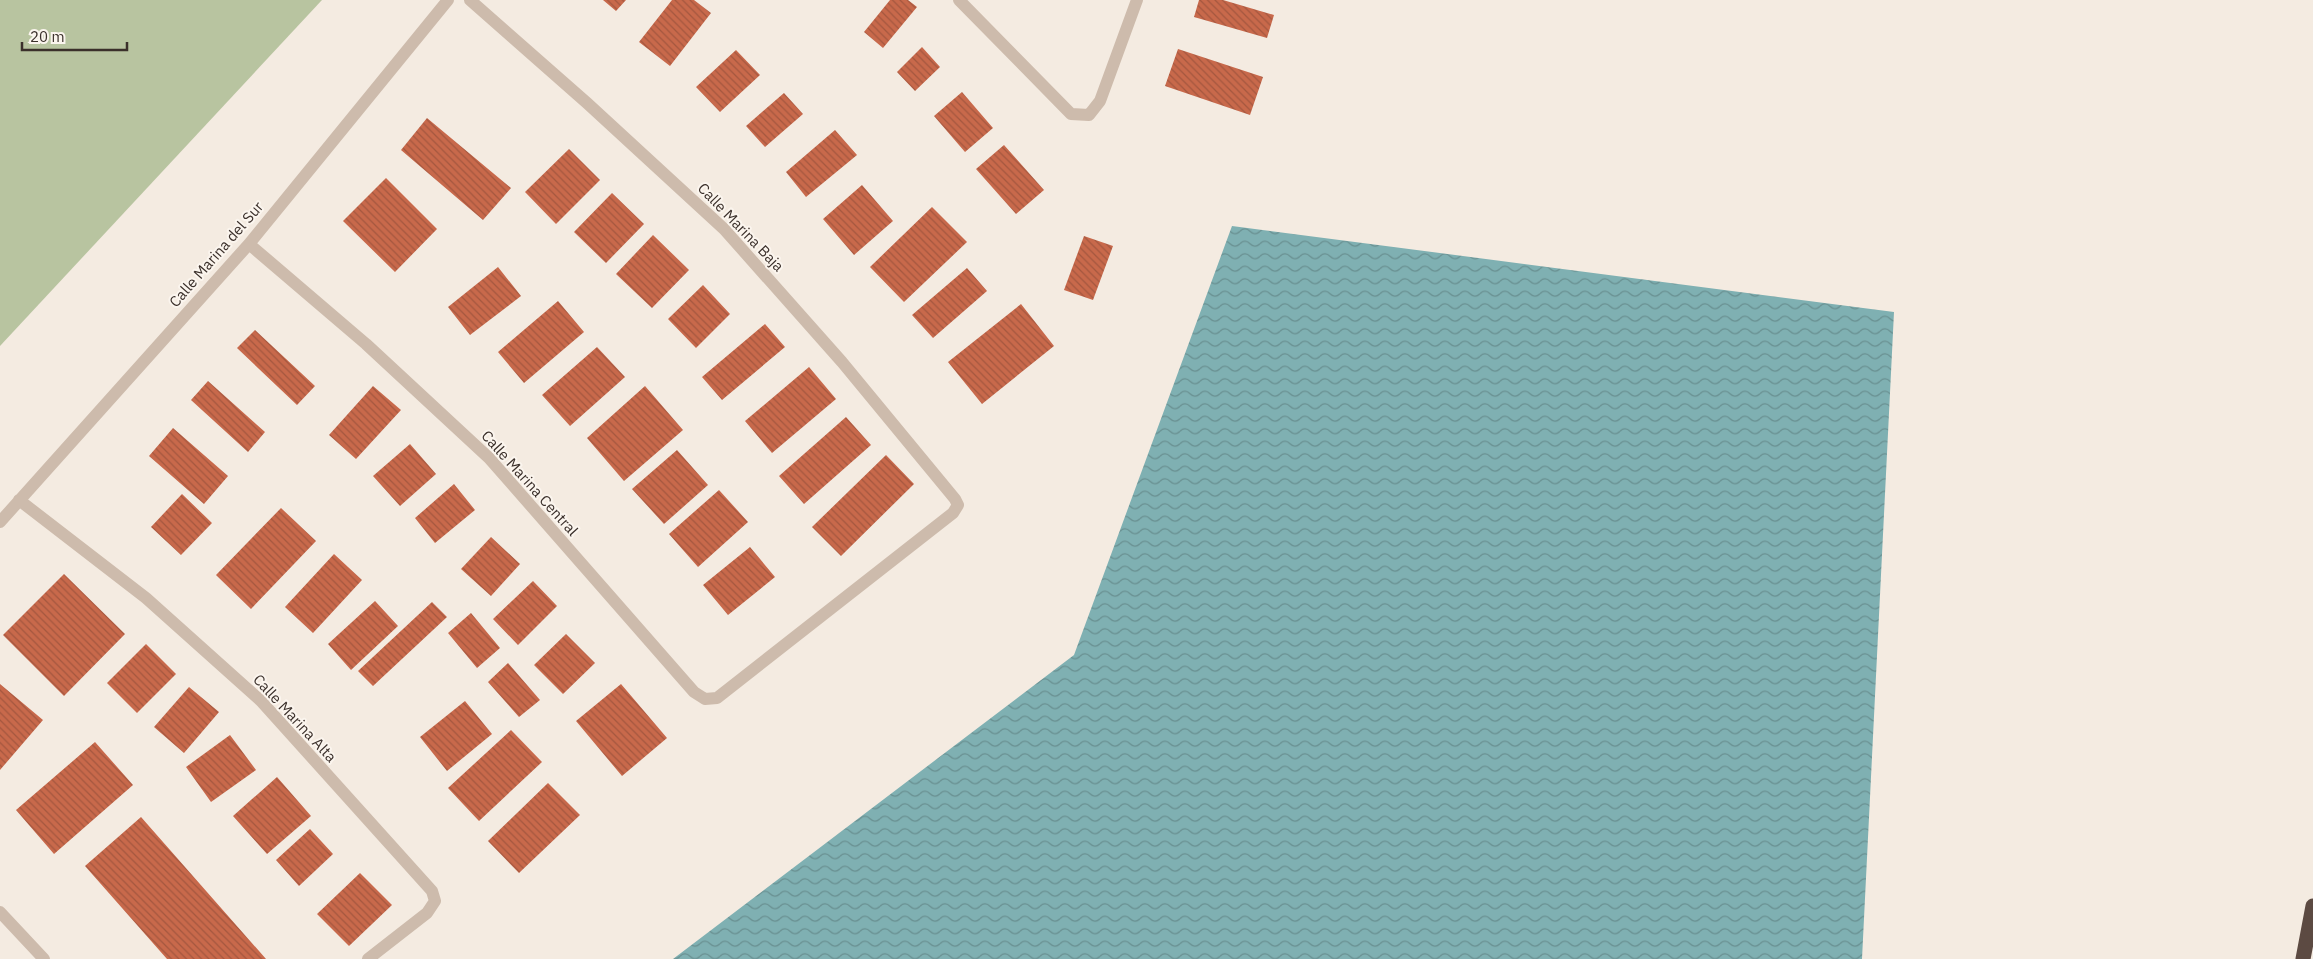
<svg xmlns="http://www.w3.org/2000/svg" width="2313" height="959" viewBox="0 0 2313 959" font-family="'IBM Plex Sans',sans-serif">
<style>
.pitch{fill:#b8c4a0}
.water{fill:url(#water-waves)}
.building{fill:url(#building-back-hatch)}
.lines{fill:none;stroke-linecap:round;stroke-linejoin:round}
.minor{stroke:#cdbbac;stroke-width:12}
.highway{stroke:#5c4a42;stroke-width:15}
.labels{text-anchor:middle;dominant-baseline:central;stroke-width:4;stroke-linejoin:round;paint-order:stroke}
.street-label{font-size:15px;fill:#3b302b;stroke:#fbf5ee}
</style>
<defs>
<pattern id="water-waves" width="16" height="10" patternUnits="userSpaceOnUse" patternTransform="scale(1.25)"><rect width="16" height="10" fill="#7fb0b2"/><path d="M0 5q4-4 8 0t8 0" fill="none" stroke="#699091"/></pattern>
<pattern id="building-back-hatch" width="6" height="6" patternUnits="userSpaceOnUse" patternTransform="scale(1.25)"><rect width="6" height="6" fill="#c8694b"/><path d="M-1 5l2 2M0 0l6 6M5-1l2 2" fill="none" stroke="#a4573f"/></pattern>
</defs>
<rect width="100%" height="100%" fill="#f4ebe1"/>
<path class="pitch" d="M0,0h322l-322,346z"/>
<path class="water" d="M1232,226l662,86 -32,647h-1189l401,-304z"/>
<path class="building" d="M603,0h23l-10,11z
M672,0h22l17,13 -41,53 -31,-24z
M890,0h18l9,7 -34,41 -19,-16z
M1199,0h24l51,15 -7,23 -73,-21z
M922,47l18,20 -25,24 -18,-19z
M1178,49l85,28 -13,38 -85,-29z
M736,50l24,25 -40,37 -24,-25z
M962,92l31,36 -28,24 -31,-36z
M784,93l19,21 -38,33 -19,-21z
M427,118l84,70 -28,32 -82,-70z
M835,130l22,25 -51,42 -20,-25z
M1004,145l40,45 -28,24 -40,-45z
M569,149l31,31 -44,44 -31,-32z
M386,178l51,51 -42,43 -52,-51z
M862,185l31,36 -39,34 -31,-36z
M612,193l32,31 -38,39 -32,-31z
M932,207l35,35 -63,60 -34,-35z
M653,235l36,35 -37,38 -36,-34z
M1084,236l29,10 -20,54 -29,-10z
M498,267l23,29 -51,39 -22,-28z
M967,268l20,23 -54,47 -21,-23z
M703,285l27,29 -34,34 -28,-29z
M558,301l26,31 -60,51 -26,-31z
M1021,304l33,42 -72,58 -34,-42z
M765,324l20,23 -63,53 -20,-23z
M255,330l60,56 -18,19 -60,-57z
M597,347l28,30 -55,49 -28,-31z
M809,367l27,32 -64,54 -27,-32z
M208,381l57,51 -17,20 -57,-52z
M373,386l28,24 -45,49 -27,-24z
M645,386l38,44 -59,51 -37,-43z
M846,417l25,28 -67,59 -25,-28z
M173,428l55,48 -24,28 -55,-48z
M410,444l26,30 -36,32 -27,-30z
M677,450l31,35 -44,39 -32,-35z
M886,455l28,29 -73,72 -29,-29z
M454,484l21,26 -40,33 -20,-25z
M719,490l29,32 -50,45 -29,-33z
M182,494l30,29 -31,32 -30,-28z
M281,508l35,33 -65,68 -35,-34z
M491,537l29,27 -29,32 -30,-27z
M750,547l25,30 -47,38 -25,-30z
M334,554l28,26 -49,53 -28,-26z
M64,574l61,60 -61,62 -61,-61z
M533,581l24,25 -39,39 -25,-26z
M375,601l23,25 -47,44 -23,-26z
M432,602l15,15 -74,69 -15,-15z
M471,613l29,35 -23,20 -29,-35z
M566,634l29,29 -32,31 -29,-29z
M146,644l30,30 -39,39 -30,-30z
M508,663l32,37 -21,17 -31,-35z
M0,684l43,36 -43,50z
M621,684l46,54 -45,38 -46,-55z
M189,687l30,25 -35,41 -30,-26z
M465,701l27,33 -45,37 -27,-34z
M511,730l31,32 -63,59 -31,-33z
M230,735l26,35 -45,32 -25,-35z
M95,742l38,43 -79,69 -38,-44z
M277,777l34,39 -44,38 -34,-38z
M548,783l32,32 -61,58 -31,-32z
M141,817l125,142h-99l-82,-93z
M310,829l23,25 -34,32 -23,-26z
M360,873l32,32 -43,41 -32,-32z"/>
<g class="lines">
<path class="minor" d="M959,0l112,114 18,1 11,-14 37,-101
M249,244l117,100 123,114 205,234 11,7 12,-1 236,-185 5,-8 -3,-6 -113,-137 -118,-133 -137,-126 -117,-103
M19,500l127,98 115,103 171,190 3,10 -8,12 -59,46
M0,522l249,-278 199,-244
M0,912l44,47"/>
<path class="highway" d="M2303,959l10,-53"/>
</g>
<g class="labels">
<g class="street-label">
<text transform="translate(741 227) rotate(46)">Calle Marina Baja</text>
<text transform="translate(216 254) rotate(-49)">Calle Marina del Sur</text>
<text transform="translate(530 483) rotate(48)">Calle Marina Central</text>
<text transform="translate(295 718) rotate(47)">Calle Marina Alta</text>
</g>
</g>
<path d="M22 42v8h105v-8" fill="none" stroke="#3b302b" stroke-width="2.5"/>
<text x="30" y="42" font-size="15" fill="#3b302b" stroke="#fbf5ee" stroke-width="4" paint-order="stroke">20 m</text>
</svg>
